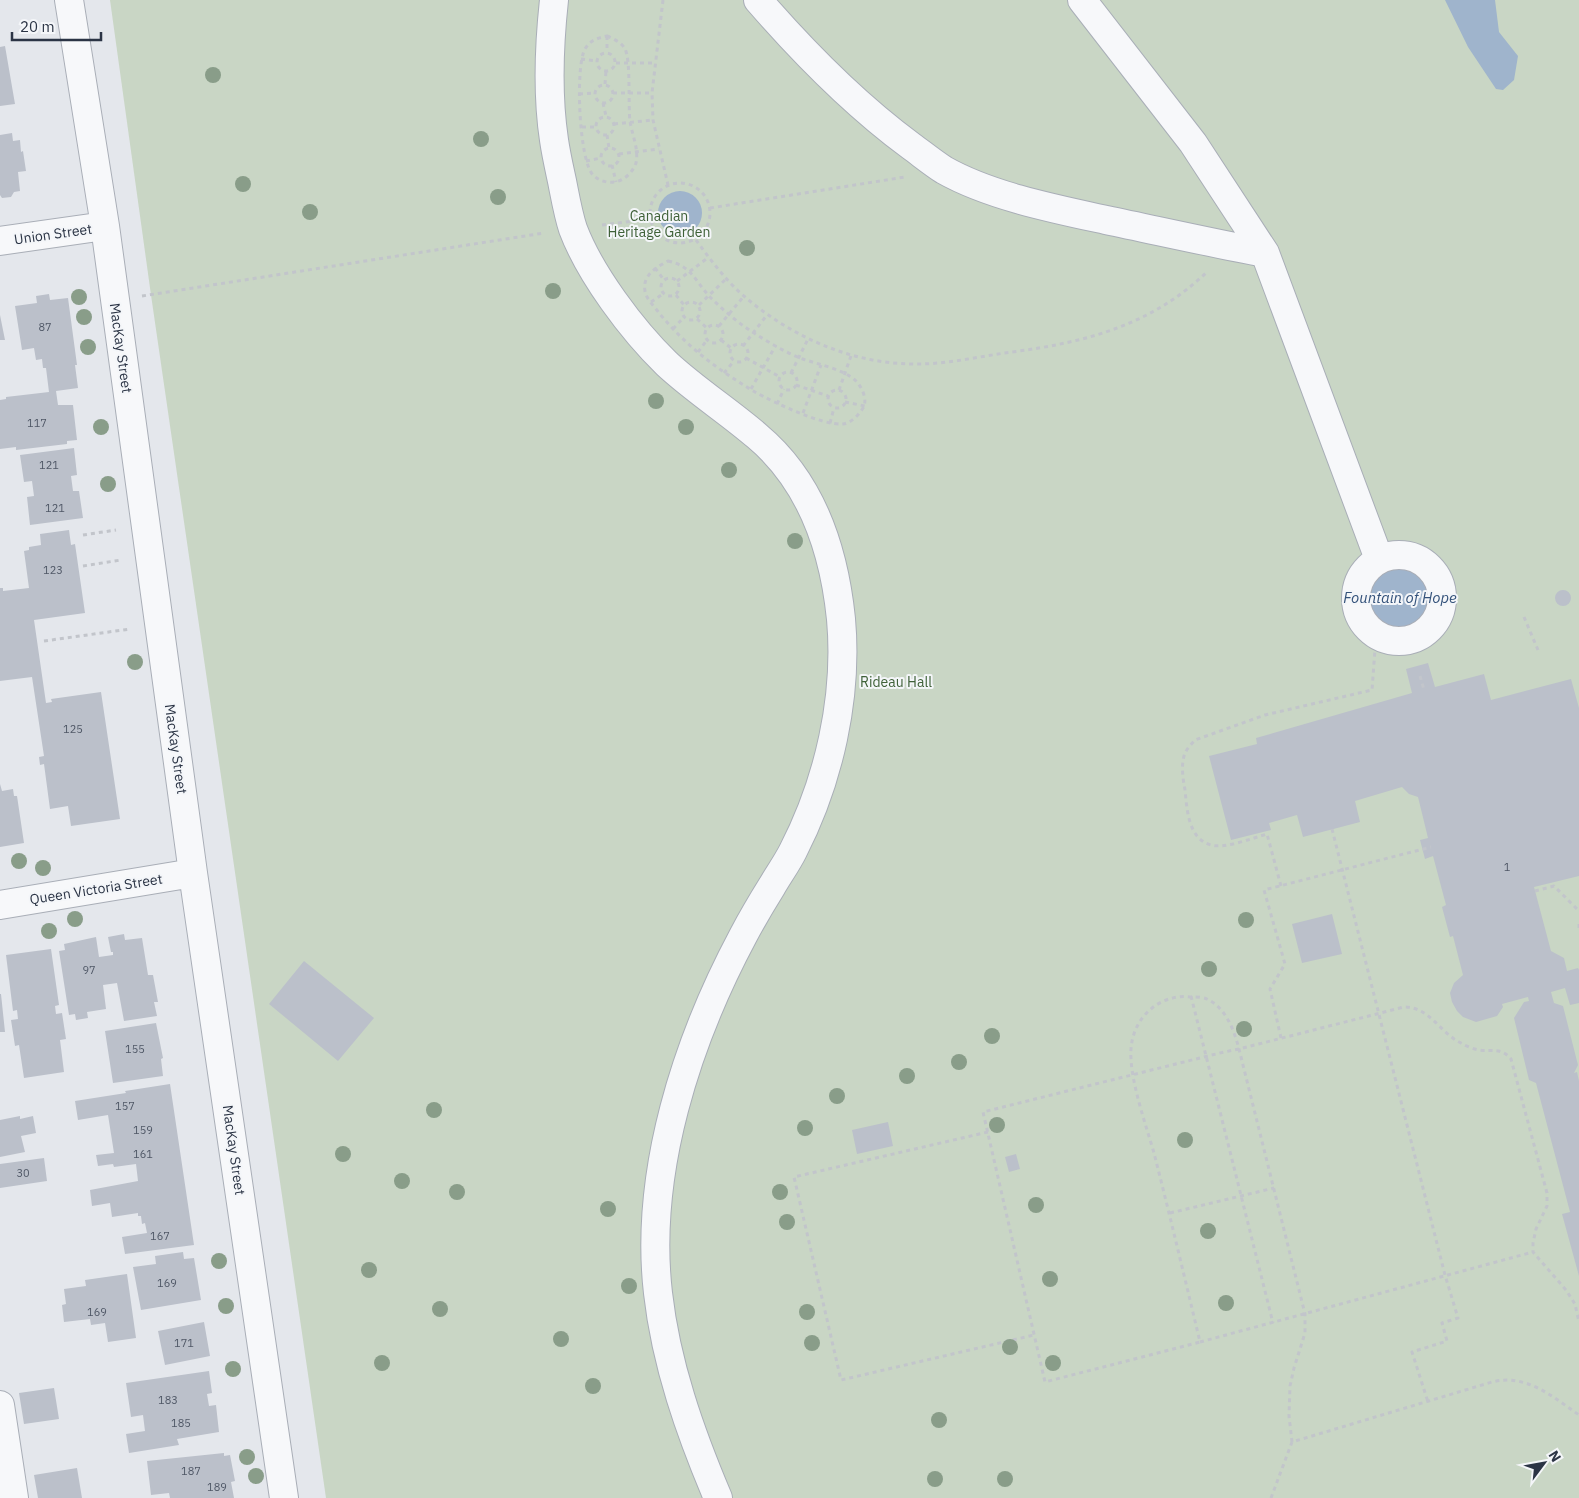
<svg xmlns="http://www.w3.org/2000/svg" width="1579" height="1498" viewBox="0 0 1579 1498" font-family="'IBM Plex Sans',sans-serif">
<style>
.green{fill:#c9d6c5}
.water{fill:#9fb4cc}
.building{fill:#bbc0ca}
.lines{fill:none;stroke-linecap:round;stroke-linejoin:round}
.minor-casing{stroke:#a9aeb7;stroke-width:30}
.path{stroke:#c2c5cb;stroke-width:3;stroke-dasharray:4 4;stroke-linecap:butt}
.minor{stroke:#f7f8fa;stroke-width:28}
.tree{fill:#899d89}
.labels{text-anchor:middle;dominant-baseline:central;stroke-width:4;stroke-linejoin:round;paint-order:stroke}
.number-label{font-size:11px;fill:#4f5766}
.park-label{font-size:14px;fill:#3f6138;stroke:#f4f6f9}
.street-label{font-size:14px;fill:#2b3445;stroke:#f4f6f9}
.water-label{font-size:15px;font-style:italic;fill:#34527a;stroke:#f4f6f9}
</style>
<rect width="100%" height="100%" fill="#e4e7ec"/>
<path class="green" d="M110,0h1469v1498h-1253l-175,-1203z"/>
<path class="water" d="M1445,0h50l4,32 19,24 -4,24 -11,10 -7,-1 -28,-42z
M658 213a22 22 0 1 1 44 0a22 22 0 1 1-44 0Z
M1370 597a30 30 0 1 1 60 0a30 30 0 1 1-60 0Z"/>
<path class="building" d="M5,46l10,58 -15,2v-59z
M12,133l1,8 7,-1 1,12 2,-1 3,20 -8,1 2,19 -6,1 -3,5 -9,1 -2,-3v-60z
M49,294l1,6 18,-2 9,67h-2l3,23 -22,3 2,14h15l4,35 -10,1v3l-51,6v-3l-16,2v-49l6,-1v-2l43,-5 -3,-24h-3l-1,-9 -6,1 -2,-12 -12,2 -7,-44 22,-3 -1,-7z
M0,315l5,25h-5z
M74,448l3,27 -6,1 2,15h6l4,27 -53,7 -3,-28 7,-1 -2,-15 -8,1 -4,-27z
M69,530l2,15 4,-1 10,69 -51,7 12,83 6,-1 -1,-3 50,-7 19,127 -49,7 -3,-20 -18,3 -6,-45 -4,1 -1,-8 5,-1 -12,-79 -32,4v-93h3v3l26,-3 -5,-37 5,-1v-3l12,-2 -1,-11z
M1555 598a8 8 0 1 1 16 0a8 8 0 1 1-16 0Z
M1428,663l7,24 49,-13 7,26 80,-21 8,29v168l-45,11 17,64 13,7 3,13 11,-3 1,2v33l-9,2 -5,-17 -14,4 3,11 9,3 15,59 -4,8 3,-1 2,9v195l-17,-62 8,-2 -34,-129 -7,-3 -15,-62 10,-16 5,-1 -1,-4 -26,7 1,3 -6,9 -21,6 -13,-5 -6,-6 -5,-9 -2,-9 4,-10 9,-8 -10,-39 -3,1 -8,-30 4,-2 -13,-49 -8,3 -5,-19 8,-2 -10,-41 -9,-3 -7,-7 -47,14 5,21 -57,15 -6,-22 -28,8 2,7 -40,10 -22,-84 48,-12 -1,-6 156,-45 -6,-24z
M0,784l2,7 11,-2 1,7h3l7,47 -24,4z
M1332,914l10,40 -40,9 -10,-39z
M124,934l1,6 17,-2 6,37h5l5,27h-4l3,14 -33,5 -7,-38 -14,2 3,24 -19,3 1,6 -12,2 -1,-6 -6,1 -10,-64 6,-1 -1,-6 32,-7 3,20 14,-2v-3h-2l-3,-15z
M51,949l8,56 -4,1 1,8 6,-1 4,26 -6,1 4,32 -40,6 -5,-33 -4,1 -4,-26 7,-1 -1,-9 -4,1 -7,-56z
M304,961l70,57 -36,43 -69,-57z
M0,994h1l4,38h-5z
M156,1023l7,35 -2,1 2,17 -50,7 -8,-52z
M170,1084l24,161 -69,9 -3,-17 25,-4 -2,-10 -3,1 -1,-8h-3v-3l-26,4 -2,-14 -18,3 -2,-16 48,-9 -2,-17 -22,3 -1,-3 -15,2 -2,-11 18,-2 -6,-38 -30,5 -3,-19 51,-8 -1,-2z
M20,1116v3l13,-3 3,17 -15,3 4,16 -25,5v-37z
M888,1122l5,24 -36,8 -5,-24z
M1016,1154l4,15 -11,3 -4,-15z
M44,1158l3,23 -47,7v-24z
M183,1252l1,7 10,-1 7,42 -60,10 -8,-43 23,-3 -1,-8z
M127,1274l9,64 -28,4 -3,-19 -14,2 -1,-6 -26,3 -2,-17 4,-1 -2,-15 22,-3 -1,-6z
M204,1322l6,34 -45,9 -7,-34z
M209,1371l3,22 -5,1 2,12 7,-1 3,27 -42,7 2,6 -50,8 -3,-19 19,-3 -2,-16 -12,2 -5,-34z
M54,1388l5,31 -35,5 -5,-31z
M224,1453v3l6,-1 5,26 -4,1 3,16h-64l-1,-5 -18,2 -4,-34z
M77,1468l5,30h-44l-4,-23z"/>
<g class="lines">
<defs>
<path id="minor" d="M69,0l36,226 88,647 91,625
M554,0c-5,46 -7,94 0,140 2,14 5,27 8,41 3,15 6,33 11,48 17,45 59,101 94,135 28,26 61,47 90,72 55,46 77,114 84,183 7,78 -12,162 -48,232 -6,12 -14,23 -21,35 -10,16 -20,33 -29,50 -56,105 -99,236 -85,357 8,71 32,139 60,205
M758,0c46,53 96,104 153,146 11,8 22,17 33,24 46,26 111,39 162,50 53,11 106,23 159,33
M1082,0l111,143 72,110 114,306
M0,241l105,-15
M1356 598a43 43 0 1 1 86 0a43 43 0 1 1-86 0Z
M0,905l193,-32
M0,1405l14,93"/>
</defs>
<use href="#minor" class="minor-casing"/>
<path class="path" d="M663,0l-11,93 1,27 15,65
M607,36c7,3 15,7 18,13 6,11 3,57 5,72 2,14 9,28 6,42 -3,9 -12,18 -22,19 -7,1 -15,-1 -21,-7 -14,-14 -18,-109 -8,-126 5,-9 13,-11 22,-13z
M607,36v16
M597 62a9 9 0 1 1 18 0a9 9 0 1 1-18 0Z
M581,59l16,2
M616,63h38
M605,84l1,-13
M595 94a9 9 0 1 1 18 0a9 9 0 1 1-18 0Z
M613,93h39
M579,94l16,-1
M603,103l3,13
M596 126a9 9 0 1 1 18 0a9 9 0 1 1-18 0Z
M614,124l39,-4
M582,127h14
M607,135l2,13
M601 157a9 9 0 1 1 18 0a9 9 0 1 1-18 0Z
M619,154l40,-5
M586,161l15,-3
M612,165l4,17
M650 213a30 30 0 1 1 60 0a30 30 0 1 1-60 0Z
M710,208l195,-31
M602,225l48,-6
M696,240c14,19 30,41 49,57 48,41 110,68 173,67 31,0 63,-8 94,-12 75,-10 140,-27 196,-81
M668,261c24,5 27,20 42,36 13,13 28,26 44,36 14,9 31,19 46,25 16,6 44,11 56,23 6,6 12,19 7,27 -4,7 -12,15 -20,16 -20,2 -70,-22 -88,-32 -38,-23 -67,-44 -96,-79 -4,-6 -13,-14 -14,-22 -3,-16 12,-24 23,-30z
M655,268l9,12
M661 287a9 9 0 1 1 18 0a9 9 0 1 1-18 0Z
M677,281l32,-24
M676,295l8,10
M142,296l402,-63
M682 311a9 9 0 1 1 18 0a9 9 0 1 1-18 0Z
M651,302l12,-8
M699,305l28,-27
M697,319l10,9
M705 334a9 9 0 1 1 18 0a9 9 0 1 1-18 0Z
M719,326l25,-30
M673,329l11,-12
M721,340l10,8
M730 353a9 9 0 1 1 18 0a9 9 0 1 1-18 0Z
M743,346l24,-31
M698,352l9,-12
M746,358l34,19
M779 381a9 9 0 1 1 18 0a9 9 0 1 1-18 0Z
M724,373l10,-12
M791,373l17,-34
M796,385l32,11
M751,389l25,-44
M828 399a9 9 0 1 1 18 0a9 9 0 1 1-18 0Z
M839,390l12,-34
M845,402l20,4
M777,404l7,-15
M803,413l18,-48
M830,423l4,-15
M83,535l33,-5
M83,566l38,-6
M1524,617l14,33
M44,641l86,-12
M1420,676l4,14
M1332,829l113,446 13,43 -16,5 5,18 -35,11 16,50
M1281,886l-14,-52c-14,4 -42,15 -56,11 -23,-6 -24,-36 -26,-55 -2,-11 -4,-23 -1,-34 2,-7 7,-11 11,-16l70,-25 107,-25 4,-54
M1535,891l19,-5 25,25
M1579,924v6
M1191,996l82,327
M1281,1038l-11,-49 15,-25 -21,-74 167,-43
M988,1132l-194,45 47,203 193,-45
M1170,1213l104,-25
M1200,1342l333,-90
M1292,1442l-3,-26 1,-30 4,-18 11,-35v-19l-66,-265c-5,-19 -13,-41 -32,-50 -4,-2 -11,-2 -15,-2 -32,-4 -59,20 -61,52 -2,29 15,76 23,104 16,63 31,126 46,189l-155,40 -62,-270 241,-60 15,-3 165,-42c26,0 36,26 57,36 5,3 12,6 18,7 14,2 22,-3 32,9l36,134v13l-11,23 -3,14v9l33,38 9,14 4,18
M1271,1498l21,-56 200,-60c34,-9 61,15 87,33"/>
<use href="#minor" class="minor"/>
</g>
<g class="tree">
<circle cx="213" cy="75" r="8"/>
<circle cx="481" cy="139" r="8"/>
<circle cx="243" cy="184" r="8"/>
<circle cx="498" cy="197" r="8"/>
<circle cx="310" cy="212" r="8"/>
<circle cx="747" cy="248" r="8"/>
<circle cx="553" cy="291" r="8"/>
<circle cx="79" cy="297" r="8"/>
<circle cx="84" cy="317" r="8"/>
<circle cx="88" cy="347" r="8"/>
<circle cx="656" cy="401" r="8"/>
<circle cx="101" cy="427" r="8"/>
<circle cx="686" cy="427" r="8"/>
<circle cx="729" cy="470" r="8"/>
<circle cx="108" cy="484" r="8"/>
<circle cx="795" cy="541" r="8"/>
<circle cx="135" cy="662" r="8"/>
<circle cx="19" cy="861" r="8"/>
<circle cx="43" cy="868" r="8"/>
<circle cx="75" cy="919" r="8"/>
<circle cx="1246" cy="920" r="8"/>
<circle cx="49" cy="931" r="8"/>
<circle cx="1209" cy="969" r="8"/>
<circle cx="1244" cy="1029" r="8"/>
<circle cx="992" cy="1036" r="8"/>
<circle cx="959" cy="1062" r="8"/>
<circle cx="907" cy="1076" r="8"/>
<circle cx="837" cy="1096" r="8"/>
<circle cx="434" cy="1110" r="8"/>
<circle cx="997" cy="1125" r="8"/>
<circle cx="805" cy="1128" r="8"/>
<circle cx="1185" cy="1140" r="8"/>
<circle cx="343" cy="1154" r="8"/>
<circle cx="402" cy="1181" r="8"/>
<circle cx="457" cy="1192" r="8"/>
<circle cx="780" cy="1192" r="8"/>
<circle cx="1036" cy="1205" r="8"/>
<circle cx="608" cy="1209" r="8"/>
<circle cx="787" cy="1222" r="8"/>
<circle cx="1208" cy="1231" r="8"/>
<circle cx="219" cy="1261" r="8"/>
<circle cx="369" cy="1270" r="8"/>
<circle cx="1050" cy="1279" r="8"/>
<circle cx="629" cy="1286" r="8"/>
<circle cx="1226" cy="1303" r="8"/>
<circle cx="226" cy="1306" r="8"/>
<circle cx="440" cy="1309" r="8"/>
<circle cx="807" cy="1312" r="8"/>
<circle cx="561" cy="1339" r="8"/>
<circle cx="812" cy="1343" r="8"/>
<circle cx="1010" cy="1347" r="8"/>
<circle cx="382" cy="1363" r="8"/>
<circle cx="1053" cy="1363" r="8"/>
<circle cx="233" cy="1369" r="8"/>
<circle cx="593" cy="1386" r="8"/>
<circle cx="939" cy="1420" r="8"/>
<circle cx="247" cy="1457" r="8"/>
<circle cx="256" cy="1476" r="8"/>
<circle cx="935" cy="1479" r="8"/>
<circle cx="1005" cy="1479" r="8"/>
</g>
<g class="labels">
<g class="number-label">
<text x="45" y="327">87</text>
<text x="37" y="423">117</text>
<text x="49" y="465">121</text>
<text x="55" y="508">121</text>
<text x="53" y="570">123</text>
<text x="73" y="729">125</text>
<text x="1507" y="867">1</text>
<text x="89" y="970">97</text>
<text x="135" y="1049">155</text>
<text x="125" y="1106">157</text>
<text x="143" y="1130">159</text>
<text x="143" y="1154">161</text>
<text x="23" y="1173">30</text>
<text x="160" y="1236">167</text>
<text x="167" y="1283">169</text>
<text x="97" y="1312">169</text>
<text x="184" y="1343">171</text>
<text x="168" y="1400">183</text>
<text x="181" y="1423">185</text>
<text x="191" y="1471">187</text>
<text x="217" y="1487">189</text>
</g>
<g class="park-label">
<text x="659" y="216">Canadian<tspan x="659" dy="16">Heritage Garden</tspan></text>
<text x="896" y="682">Rideau Hall</text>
</g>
<g class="street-label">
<text transform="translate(53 234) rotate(-8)">Union Street</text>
<text transform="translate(121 348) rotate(82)">MacKay Street</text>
<text transform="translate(176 749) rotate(82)">MacKay Street</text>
<text transform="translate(96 889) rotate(-9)">Queen Victoria Street</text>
<text transform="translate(234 1150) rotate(82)">MacKay Street</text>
</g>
<g class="water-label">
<text x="1400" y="597">Fountain of Hope</text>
</g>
</g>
<g transform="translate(1544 1463) rotate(58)" stroke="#f4f6f9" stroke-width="4" paint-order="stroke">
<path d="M0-4L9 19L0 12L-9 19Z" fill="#2b3445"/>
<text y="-8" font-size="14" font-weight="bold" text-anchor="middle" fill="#2b3445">N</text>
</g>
<path d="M12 32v8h89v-8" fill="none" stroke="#2b3445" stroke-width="2.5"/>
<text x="20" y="32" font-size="15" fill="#2b3445" stroke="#f4f6f9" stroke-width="4" paint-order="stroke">20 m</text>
</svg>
